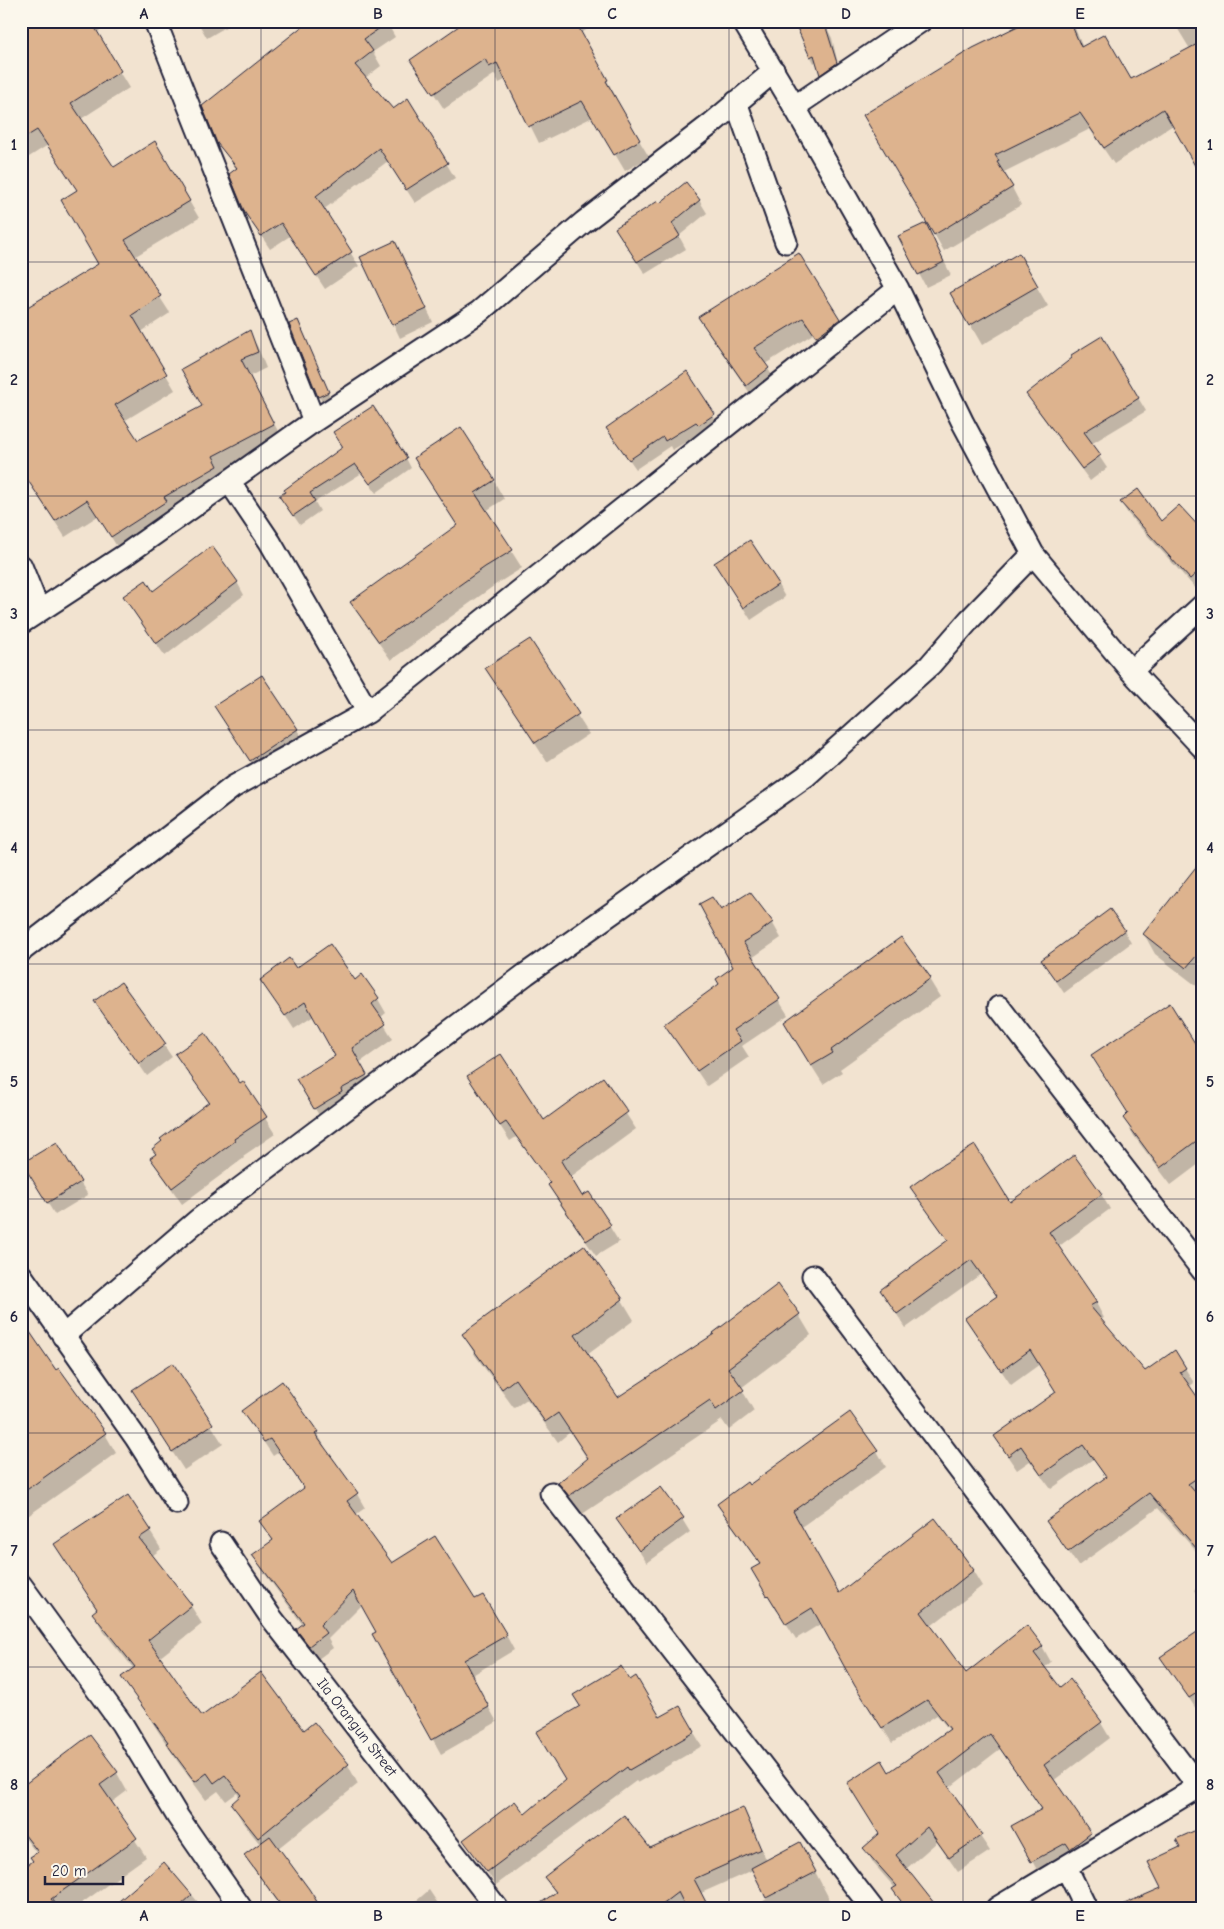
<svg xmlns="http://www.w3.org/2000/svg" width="1224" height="1929" viewBox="0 0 1224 1929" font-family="'Comic Neue',sans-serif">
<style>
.shadow{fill:#0003}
.building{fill:#ddb38e;stroke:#22223b}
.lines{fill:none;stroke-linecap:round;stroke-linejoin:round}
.minor-casing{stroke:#22223b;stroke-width:25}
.minor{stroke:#fbf7ec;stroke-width:21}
.grid{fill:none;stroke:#22223b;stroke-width:1;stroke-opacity:0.55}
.labels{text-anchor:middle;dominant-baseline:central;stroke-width:4.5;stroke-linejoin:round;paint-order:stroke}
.street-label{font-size:15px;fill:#22223b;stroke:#fbf7ec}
.neatline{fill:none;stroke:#22223b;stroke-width:2}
.grid-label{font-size:16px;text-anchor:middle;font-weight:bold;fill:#22223b}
</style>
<rect width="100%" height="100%" fill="#f2e3d0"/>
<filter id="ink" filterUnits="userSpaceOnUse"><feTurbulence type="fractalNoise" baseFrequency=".02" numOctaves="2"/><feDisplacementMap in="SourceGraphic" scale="10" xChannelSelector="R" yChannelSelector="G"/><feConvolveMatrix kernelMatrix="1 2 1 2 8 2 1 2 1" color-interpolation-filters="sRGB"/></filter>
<g filter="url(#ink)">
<path class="shadow" d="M21,21h85l2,4 -12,8 33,55 -48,31 32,50 42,-26 44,75 -65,39 36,56 -29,19 34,58 -51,31 13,21 66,-35 46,-75 9,16 8,20 -16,8 33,65 -62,32 6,10 -106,70 -23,-37 -33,21 -27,-41 62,-231 -22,-74 -30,-46 -27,17z
M197,21h39l-29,17z
M386,21l9,16 -22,15 8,14 -16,12 28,33 15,-12 47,79 -40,25 -27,-42 -65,49 36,56 -34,23 -35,-53 -20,13 -24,-36 -9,-43 -19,-27z
M466,21h136l-21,12 35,64 -2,1 35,59 -24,14 -32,-54 -54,26 -32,-64 -8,4 -4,-9 -51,35 -32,-49z
M793,21h30l9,17 7,31 -15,11 -7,-19 -3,2z
M1030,21h42l11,27 47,33 60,-32 -17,-28h30v156l-30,-52 -59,39 -24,-35 -86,43 17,33 -77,46 -79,-136z
M699,200l8,13 -28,23 7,13 -41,25 -21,-33 36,-36z
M932,237l19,38 -25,12 -7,-13z
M395,243l38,79 -33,16 -38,-80z
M798,255l51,82 -23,16 -13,-19 -48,30 13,21 -22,17 -47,-68 -9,-16z
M1018,255l30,51 -66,39 -30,-52z
M291,325l10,3 30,71 -8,4 -4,-6z
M1102,338l44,73 -55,33 16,24 -17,13 -55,-74 -7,-13z
M686,373l33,52 -16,7 -31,18 -2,-4 -34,23 -22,-31 53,-51 -1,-1z
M344,448l62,10 5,10 -35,25 -14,-20 -47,29 5,9 -20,14 -13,-19z
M416,458l78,23 10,18 -18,12 36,57 -27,17 -104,75 -29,-40 -10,-18 106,-76z
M1121,502l40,21 42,10v51l-6,6 -69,-76z
M723,576l55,9 7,12 -34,23z
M237,582l7,13 -79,61 -33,-47 21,-16z
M529,640l60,94 -42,28 -60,-93z
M216,707l81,22 11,20 -46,30z
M1203,862v119l-5,6 -43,-33 -11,-20z
M721,912l51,10 9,16 -29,20 36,57 -46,31 7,11 -42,29 -42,-62 56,-39 14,-18z
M1124,930l7,13 -67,50 -22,-33z
M900,939l29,40 11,18 -100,72 2,3 -19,12 -27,-43z
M295,970l60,11 23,18 8,14 -6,5 13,21 -34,24 15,27 -51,32 -25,-42 39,-23 -23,-41 -20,13 -32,-49z
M121,984l51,73 -25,19 -51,-75z
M177,1054l63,31 3,-2 32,51 -32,22 1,2 -62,46 -31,-45 59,-55z
M1203,1059v102l-32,24 -37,-49 -10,-18z
M603,1079l33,50 -67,49 12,20 8,-5 30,49 -23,14 -38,-55 -9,-16 2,-1 -35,-47 -6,4 -32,-49 66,30z
M56,1144l32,51 -33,20 -24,-39z
M912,1188l97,16 92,-10 9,15 -52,38 38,56 8,15 -4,2 45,53 40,-5 9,15 -5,4 14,20v152l-45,-51 -80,58 -30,-45 59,-42 -14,-20 -42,30 -21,-28 -13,9 -13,-19 -9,-15 63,-43 -18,-29 -29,21 -35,-52 22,-36 -17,-23 -75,54 -25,-37 68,-49z
M584,1247l38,53 12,20 -47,35 31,44 181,-84 12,20 -70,53 13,23 -25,19 -7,-10 -141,95 -9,-11 -12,-21 28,-23 -18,-28 -12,10 -31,-43 -13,9 -39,-53 -11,-20z
M21,1321l35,51 49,62 11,19 -91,65 -4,-6z
M173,1365l50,79 -39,26 -51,-79z
M282,1383l35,50 8,14 -1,1 33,46 8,14 -10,7 37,50 83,36 31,34 8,15 -43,26 26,46 -56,32 -67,-120 4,-2 -16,-27 -34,34 5,9 -15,11 -20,-30 5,-4 -41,-55 -8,-14 19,-15 -12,-19 44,-32 -26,-38 -6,4 -30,-45z
M877,1451l9,16 -85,60 38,68 134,-24 9,15 -51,40 35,48 76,-28 9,16 -7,6 16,20 41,35 9,15 -57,43 46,68 -58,28 -28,-50 29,-17 -42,-61 -52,40 42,62 -32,21 -21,-30 -31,27 31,39h-32l-11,-18 1,-2 -21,-24 -9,-15 15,-14 9,-61 61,-43 -13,-16 -45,28 -26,-42 -44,-78 -26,16 -18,-29 -1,1 -24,-42 7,-4 -32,-45 -9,-15 30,-18z
M128,1496l33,53 -9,7 39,50 11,18 -43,34 43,60 102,14 10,-9 34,42 10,19 -81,65 42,59h-37l-29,-40 -7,-13 14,-11 -17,-21 -10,-19 7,-6 -3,-5 -11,8 -8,-10 -12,9 -28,-38 -55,-85 11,-8 -30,-37 -11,-19 4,-3 -41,-65z
M682,1519l8,13 -43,31 -29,-43z
M1203,1583v22l-9,-15z
M1203,1629v80l-5,3 -36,-55z
M629,1682l31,37 19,-12 23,39 -64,37 -2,-2 -140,104 -31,-45 59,-25 42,-35 15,-74z
M117,1773l10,18 -16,12 35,54 -71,51h-54l16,-54 -16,-21v-45z
M742,1808l25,53 41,-3 26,50h-81l15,-10 -15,-28 -52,23 -16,15h-135l6,-14 -10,-17 104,-27z
M188,1890l15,18h-90l74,-17z
M429,1890l12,18h-33z"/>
<path class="building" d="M21,21h70l30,50 -50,32 43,64 41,-26 35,60 -65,39 36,56 -29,19 35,59 -52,31 23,35 64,-34 -21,-37 69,-39 8,22 -17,7 33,65 -61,32 5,10 -54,31 3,4 -56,36 -24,-37 -32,21 -34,-51v-159l77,-47 -37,-64 16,-10 -40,-60 -16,10z
M309,21h81l-26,18 9,12 -18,14 38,44 15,-11 40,65 -42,27 -27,-42 -63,48 36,56 -36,24 -35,-53 -20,13 -16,-23 -16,-39 8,-6 -20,-25 -15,-37z
M466,21h109l33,59 -2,1 34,59 -26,15 -32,-54 -54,26 -31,-64 -8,4 -4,-8 -52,35 -23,-34z
M794,21h30l13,42 -17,12 -6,-20 -4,2z
M1028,21h42l11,26 24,-13 26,45 72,-38v139l-40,-71 -59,39 -24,-35 -85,42 4,6 -2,1 16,25 -79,48 -71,-120 110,-67z
M686,182l14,18 -28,23 8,13 -43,26 -22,-34 43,-27 2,2z
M926,223l18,39 -26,13 -20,-39z
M395,241l32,68 -35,16 -32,-68z
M799,253l41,66 -24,18 -13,-19 -49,30 15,20 -23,18 -48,-69z
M1019,253l19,33 -69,40 -19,-33z
M298,320l31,72 -11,5 -29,-73z
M1102,336l37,62 -55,34 17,23 -19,14 -56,-75 46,-36 -1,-3z
M687,371l28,43 -16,11 -3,-3 -31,19 -2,-4 -34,23 -23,-32z
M373,406l34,52 -37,26 -15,-20 -45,29 5,8 -22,15 -14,-20 6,-4 -1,-2 59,-43 -10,-15z
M461,427l34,53 -20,13 38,57 -28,17 -106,75 -29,-40 107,-77 -43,-67z
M1138,489l23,32 18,-16 24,26v36l-13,12 -70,-77z
M750,540l29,44 -36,24 -29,-45z
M212,546l26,36 -82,62 -33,-48 23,-16 7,11z
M530,639l49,75 -44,29 -50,-75z
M262,675l36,54 -48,32 -36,-55z
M1203,858v90l-17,20 -43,-34z
M750,892l23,30 -16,12 -14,8 37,57 -47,31 8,11 -44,30 -33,-47 55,-40 -3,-5 17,-12 -34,-63 13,-7 9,13z
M1110,909l15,21 -69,51 -15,-21z
M901,937l30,41 -100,72 2,3 -22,13 -27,-44z
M330,944l25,36 7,-6 17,24 -7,6 14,20 -34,24 15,27 -26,14 1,3 -28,17 -18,-30 39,-23 -30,-54 -20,14 -25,-36 29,-22 7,10z
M121,982l45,62 -27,20 -45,-63z
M1170,1003l33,53v80l-43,32 -37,-50 5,-5 -37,-58z
M205,1033l35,50 3,-2 24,36 -33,22 1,2 -63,47 -22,-30 6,-4 -4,-5 10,-8 -2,-2 49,-37 -34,-48z
M501,1054l43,66 59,-43 25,35 -67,49 21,35 7,-4 22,33 -25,16 -38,-56 2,-2 -44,-61 -6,4 -33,-50z
M57,1142l24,40 -34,21 -25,-40z
M975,1145l35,57 64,-47 28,39 -53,38 48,70 -7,4 55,65 30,-21 11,18 -6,4 23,33v69l-15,10 15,17v55l-54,-63 -81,59 -22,-31 60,-44 -23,-32 -42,30 -20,-29 -13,10 -14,-20 62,-44 -26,-42 -29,21 -36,-53 32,-22 -26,-36 -74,54 -17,-24 68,-50 -38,-53 22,-16z
M584,1245l39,54 -48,36 43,62 96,-63 -1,-1 65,-49 22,30 -72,54 16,22 -28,20 -6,-10 -141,96 -11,-13 30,-25 -30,-45 -13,9 -30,-43 -13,10 -40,-55z
M21,1319l35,51 3,-2 47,65 -85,61z
M173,1363l40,61 -41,28 -40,-62z
M282,1381l36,51 -3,2 43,59 -11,8 45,62 43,-27 40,63 8,-4 24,40 -43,25 25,47 -58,33 -59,-106 4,-2 -23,-41 -33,34 6,8 -17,13 -13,-17 8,-6 -52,-68 21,-15 -14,-19 45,-33 -34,-49 -6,3 -23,-31z
M850,1412l28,39 -85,60 46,82 96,-75 39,52 -53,42 45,61 61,-48 16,21 -9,7 26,34 10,-8 32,43 -58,43 47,68 -21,16 -4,-6 -35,19 -20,-36 31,-17 -52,-75 -51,39 43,62 -33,23 -22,-31 -31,28 42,53h-32l-14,-19 5,-3 -34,-38 16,-14 -32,-51 35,-23 7,12 61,-43 -23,-29 -45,28 -27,-42 -43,-78 -26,16 -18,-29 -1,1 -16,-27 9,-5 -43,-60 30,-22 2,3z
M661,1487l23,31 -45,33 -23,-32z
M128,1495l23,35 -12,8 53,67 -44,35 54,76 59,-44 43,58 10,-8 35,42 -91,74 -27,-34 10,-9 -16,-20 -11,8 -7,-10 -12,9 -29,-39 2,-1 -47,-65 14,-10 -43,-54 5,-4 -43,-65z
M1203,1628v61l-14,9 -29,-41z
M621,1666l9,14 6,-4 24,41 20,-11 15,26 -66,38 -2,-3 -140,105 -24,-32 52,-39 10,13 40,-34 -29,-48 44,-26 -7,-11z
M90,1735l28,37 -18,13 37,53 -86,61 7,9h-37v-38l12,-9 -3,-4 8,-5 -17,-22v-43z
M743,1807l18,42 -67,30 15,29h-23l-8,-16 -21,16h-123l22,-16 -12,-15 80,-62 26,33z
M1203,1827v81h-88l46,-20 -13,-26 32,-15 -4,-8z
M270,1836l39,53 12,19h-38l-39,-53z
M800,1842l16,30 -50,26 -15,-30z
M164,1862l28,33 -14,13h-67z"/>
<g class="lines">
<defs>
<path id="minor" d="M155,21l159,400 165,-109 105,-90 127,-98 63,-53
M743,21l51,85 104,183 65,134 70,131 98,117 72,77
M736,102l50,140
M794,107l127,-86
M229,481l41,61 98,170
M21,566l18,45
M21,623l104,-68 189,-134
M1131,671l72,-66
M21,951l212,-164 135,-75 530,-423
M999,1007l204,264
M21,1275l115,163 41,65
M813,1276l385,510
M63,1336l135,-116 328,-246 280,-198 124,-111 40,-46 63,-65
M551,1493l321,415
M221,1543l49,73 227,292
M21,1585l101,139 56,93 63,91
M1066,1867l20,41
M997,1908l206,-124"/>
</defs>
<use href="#minor" class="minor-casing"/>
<use href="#minor" class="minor"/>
</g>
</g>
<path class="grid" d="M261,21v1887M495,21v1887M729,21v1887M963,21v1887M21,262h1182M21,496h1182M21,730h1182M21,964h1182M21,1199h1182M21,1433h1182M21,1667h1182"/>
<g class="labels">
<g class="street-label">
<text transform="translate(357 1727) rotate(52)">Ila Orangun Street</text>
</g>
</g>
<rect width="1224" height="1929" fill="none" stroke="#fbf7ec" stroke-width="55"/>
<path d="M45 1876v8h78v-8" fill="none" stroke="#22223b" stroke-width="2.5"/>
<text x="52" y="1876" font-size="15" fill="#22223b" stroke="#fbf7ec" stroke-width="4" paint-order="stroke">20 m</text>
<rect x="28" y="28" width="1168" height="1874" class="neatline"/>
<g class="grid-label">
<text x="144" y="19">A</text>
<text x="378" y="19">B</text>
<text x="612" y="19">C</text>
<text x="846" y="19">D</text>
<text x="1080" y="19">E</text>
<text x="14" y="150">1</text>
<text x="1210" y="150">1</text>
<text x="14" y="385">2</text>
<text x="1210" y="385">2</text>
<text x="14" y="619">3</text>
<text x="1210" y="619">3</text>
<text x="14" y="853">4</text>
<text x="1210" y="853">4</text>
<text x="14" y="1087">5</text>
<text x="1210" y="1087">5</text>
<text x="14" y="1322">6</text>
<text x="1210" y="1322">6</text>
<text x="14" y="1556">7</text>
<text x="1210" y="1556">7</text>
<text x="14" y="1790">8</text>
<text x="1210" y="1790">8</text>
<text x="144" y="1921">A</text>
<text x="378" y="1921">B</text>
<text x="612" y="1921">C</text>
<text x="846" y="1921">D</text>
<text x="1080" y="1921">E</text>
</g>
</svg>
